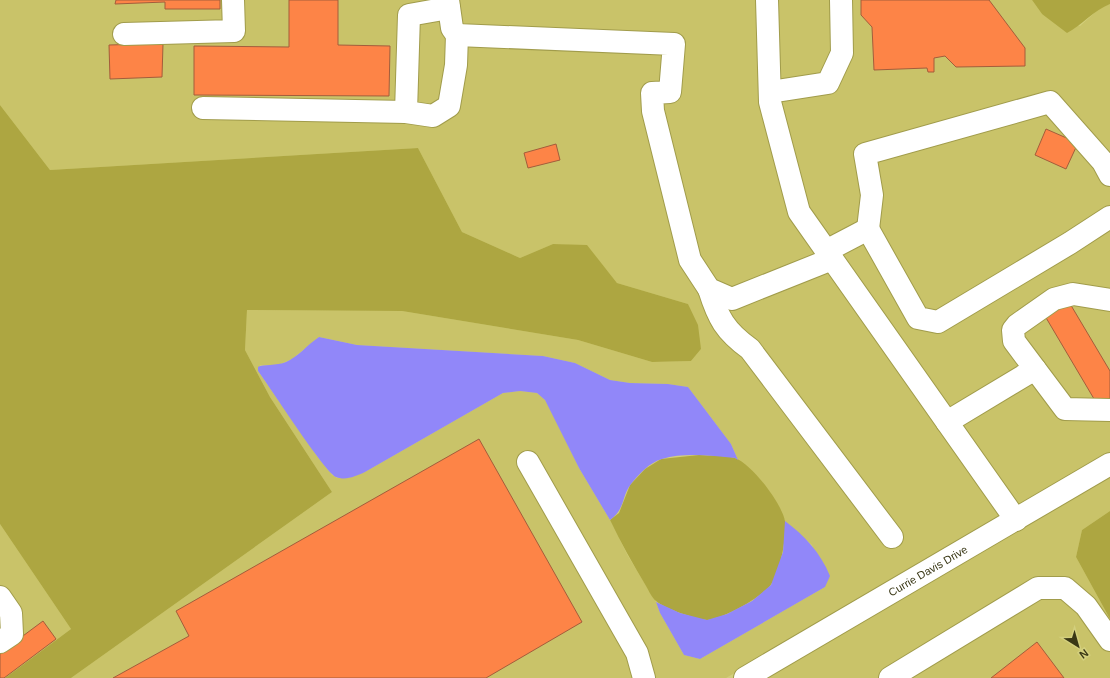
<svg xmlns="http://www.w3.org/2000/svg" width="1110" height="678" viewBox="0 0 1110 678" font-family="Arial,sans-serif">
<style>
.built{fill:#c9c369;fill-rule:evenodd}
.green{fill:#ada641}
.water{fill:#9187f9}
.building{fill:#fd8447;stroke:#a35d3b}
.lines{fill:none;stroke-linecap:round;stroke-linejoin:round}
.minor-casing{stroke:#a19c4b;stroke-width:24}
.minor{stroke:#fff;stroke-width:22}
.labels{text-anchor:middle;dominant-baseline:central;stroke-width:3;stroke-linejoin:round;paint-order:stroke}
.street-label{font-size:11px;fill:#393715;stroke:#d3cf7d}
</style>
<rect width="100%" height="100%" fill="#d3cf7d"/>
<path class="built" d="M0,0h1032l10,14 38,12 21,-19 9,-3v448l-384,226h-655l261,-186 -62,-95 -25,-47 2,-40 155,1 176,29 74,22 39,-1 10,-12 -13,-45 -71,-21 -30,-37 -34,-2 -33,14 -58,-26 -44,-84 -368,22 -50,-65zM319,337l38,8 186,11 32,7 35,17 20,3 38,1 20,3 43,57 7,16 22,19 18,26 7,16 27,24 13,42 -125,72 -16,-4 -24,-42 -4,-11 -28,-46 -18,-36 -31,-52 -28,-58 -6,-10 -8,-7 -17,-2 -17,2 -138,79 -17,6h-11l-5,-3 -15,-19 -59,-85 2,-6h18l14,-6z
M1110,476v35l-28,19 -6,27 34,62v59h-345z
M0,524l71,105 -66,49h-5z"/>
<path class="green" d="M1032,0h78v4c-16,6 -28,21 -43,29l-25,-19z
M0,105l50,65 368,-22 44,84 58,26 33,-14 34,1 30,38 71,21 10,21 3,24 -10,12 -39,1 -74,-22 -176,-29 -155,-1 -2,40 25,47 62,95 -261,186h-66l66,-49 -71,-105z
M699,455c11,1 25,0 36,3 17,6 47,46 50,63 2,15 -5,54 -15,65 -10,12 -47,33 -63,34 -9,0 -44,-12 -51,-19 -4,-3 -7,-10 -10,-15 -13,-22 -25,-43 -36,-66l9,-7 11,-28 15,-16 16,-10z
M1110,511v108l-34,-62 6,-27z"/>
<path class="water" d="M319,337l38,8 186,11 32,7 35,17 20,3 38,1 20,3 43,57 7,16 -3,-2c-23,-2 -50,-6 -73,1 -12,3 -24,16 -31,25 -10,13 -5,24 -21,36l-31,-52 -34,-68 -8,-7 -17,-2 -17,2 -138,79c-9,4 -19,9 -29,5 -11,-4 -66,-90 -78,-106v-4c4,-3 19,-1 28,-5 12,-5 21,-17 33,-25z
M785,521c20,15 35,31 45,55l-5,11 -125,72 -16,-4 -24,-42 -4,-11 24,11 27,7 20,-6 25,-13 19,-16 12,-33z"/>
<path class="building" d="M116,0h104v9h-55v-7l-50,2z
M289,0h49v45l52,1 -1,50 -195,-1v-49l95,1z
M861,0h128l36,48v18l-69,1 -11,-11 -11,2v14h-6l-1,-4 -53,2 -2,-43 -11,-12z
M144,44h19l-1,33 -52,2 -1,-34z
M1046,129l32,14 -12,26 -31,-14z
M556,144l4,16 -32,8 -4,-15z
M1069,302l41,69v32l-10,6 -55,-93z
M479,439l103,183 -96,56h-373l76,-42 -13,-25z
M43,621l13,18 -52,39h-4v-25z
M1037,642l27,36h-73z"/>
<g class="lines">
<defs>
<g id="minor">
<path d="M448,0l4,28 5,7 217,9 -4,48 -18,1 1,18 37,149 19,29 23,10 100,-40"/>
<path d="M767,0l3,102 29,110 217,308"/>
<path d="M449,8l-40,7 -3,97 27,4 16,-10 7,-41 1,-30"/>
<path d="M124,34l110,-3 -1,-31"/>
<path d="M770,92l58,-9 14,-30 -1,-53"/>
<path d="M203,108l203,4"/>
<path d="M868,229l4,-34 -7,-41 185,-52 53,60 7,13"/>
<path d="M826,251l42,-22 50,89 20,4 132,-79 40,-26"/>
<path d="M709,289c9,29 16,42 41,60l142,188"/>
<path d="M1035,369l-21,-28 -1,-11 4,-5 37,-26 19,-5 37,6"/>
<path d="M947,422l88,-53 30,40 45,1"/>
<path d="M528,462l109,191 7,25"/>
<path d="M0,597l11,16 1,21 -12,8"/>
<path id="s1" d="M745,678l365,-214"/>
<path d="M890,678l148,-90h27l21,18 24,34"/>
</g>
</defs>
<use href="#minor" class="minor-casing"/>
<use href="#minor" class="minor"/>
</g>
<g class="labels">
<g class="street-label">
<text stroke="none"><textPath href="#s1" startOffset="212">Currie Davis Drive</textPath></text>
</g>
</g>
<g transform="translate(1078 646) rotate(143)" stroke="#d3cf7d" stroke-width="3" paint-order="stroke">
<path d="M0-3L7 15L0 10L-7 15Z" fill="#393715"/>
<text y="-6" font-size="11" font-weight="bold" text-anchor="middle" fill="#393715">N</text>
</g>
</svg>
